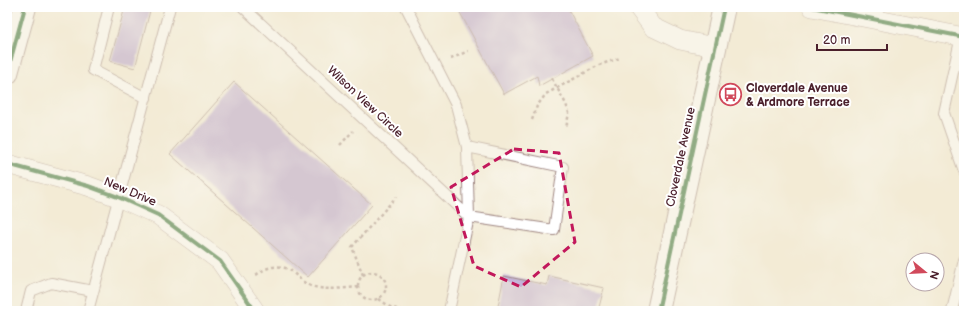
<svg xmlns="http://www.w3.org/2000/svg" width="971" height="318" viewBox="0 0 971 318" font-family="'Balsamiq Sans',sans-serif">
<style>
.building{fill:#b29ccd}
.lines{fill:none;stroke-linecap:round;stroke-linejoin:round}
.lane-casing{stroke:#9e8580;stroke-width:12}
.street-casing{stroke:#9e8580;stroke-width:20}
.secondary-casing{stroke:#9e8580;stroke-width:24}
.path{stroke:#9e8580;stroke-width:2.5;stroke-dasharray:3 3;stroke-linecap:butt}
.lane{stroke:#fff;stroke-width:10}
.street{stroke:#fff;stroke-width:19}
.secondary{stroke:#fff;stroke-width:22}
.cycleway-casing{stroke:#fff;stroke-width:6}
.cycleway{stroke:#1b5e20;stroke-width:4}
.marked{fill:none;stroke:#c2185b;stroke-width:3;stroke-dasharray:8 5;stroke-linejoin:round}
.labels{text-anchor:middle;dominant-baseline:central;stroke-width:4;stroke-linejoin:round;paint-order:stroke}
.poi-label{font-size:12px;font-weight:bold;fill:#4a1f2b;stroke:#fff;text-anchor:start}
.street-label{font-size:12px;fill:#4a1f2b;stroke:#fff}
</style>
<rect width="100%" height="100%" fill="#fff"/>
<filter id="ink" filterUnits="userSpaceOnUse"><feTurbulence type="fractalNoise" baseFrequency=".025" numOctaves="2"/><feDisplacementMap in="SourceGraphic" scale="8" xChannelSelector="R" yChannelSelector="G"/><feConvolveMatrix kernelMatrix="1 2 1 2 8 2 1 2 1" color-interpolation-filters="sRGB"/></filter>
<filter id="wash" filterUnits="userSpaceOnUse"><feTurbulence type="fractalNoise" baseFrequency=".012" numOctaves="4" result="noise"/><feDisplacementMap in="SourceGraphic" scale="16" xChannelSelector="R" yChannelSelector="G"/><feGaussianBlur stdDeviation="0.9" result="paint"/><feColorMatrix in="noise" values="0 0 0 0 0 0 0 0 0 0 0 0 0 0 0 0 0 1.4 0 .05"/><feComposite in="paint" operator="in"/></filter>
<g filter="url(#wash)">
<rect width="100%" height="100%" fill="#f3ebd5"/>
<g id="blocks">
<path class="building" d="M125,7h26l-16,61 -25,-7z
M457,7h110l26,49 -54,30 -2,-10 -33,18z
M234,82l138,123 -64,72 -138,-123z
M504,276l43,9 2,-9 55,12 -6,23h-101z"/>
</g>
</g>
<g filter="url(#ink)">
<use href="#blocks" fill-opacity="0" stroke="#9e8580" stroke-width="1"/>
<g class="lines">
<defs>
<path id="lane" d="M109,7l-16,63 53,28
M243,7l226,210 85,13 9,-63 -96,-20
M406,7l50,98 11,42 2,70 -20,94
M961,36l-17,77 20,58
M26,311l5,-20 20,-8 42,8
M88,311l82,-304
M952,311l12,-51"/>
<path id="street" d="M638,7l15,20 27,13 34,7
M812,7l152,30
M7,164l81,22 30,11 40,18 62,46 35,50"/>
<path id="secondary" d="M7,73l18,-66
M658,311l66,-304"/>
</defs>
<use href="#lane" class="lane-casing"/>
<use href="#street" class="street-casing"/>
<use href="#secondary" class="secondary-casing"/>
<path class="path" d="M451,59l17,-8
M552,79l14,25 3,9 -3,15
M532,120l5,-14 9,-12 53,-29 21,-7
M340,145l13,-14
M358 286a14 14 0 1 1 28 0a14 14 0 1 1-28 0Z
M256,275c10,-8 21,-11 32,-6 8,4 12,13 23,17 15,5 32,2 47,1
M363,275l-11,-28 44,-50
M379,299l11,8 13,4"/>
<use href="#lane" class="lane"/>
<use href="#street" class="street"/>
<use href="#secondary" class="secondary"/>
<defs>
<path id="cycleway" d="M812,7l152,30
M7,73l18,-66
M7,164l81,22 30,11 40,18 62,46 35,50
M658,311l66,-304"/>
</defs>
<use href="#cycleway" class="cycleway-casing"/>
<use href="#cycleway" class="cycleway"/>
</g>
</g>
<path d="M0 0H971V318H0ZM514,149l45,4 16,89 -54,45 -47,-21 -23,-79z" fill="#f3ebd5" fill-opacity=".55" fill-rule="evenodd"/>
<path class="marked" d="M514,149l45,4 16,89 -54,45 -47,-21 -23,-79z"/>
<defs>
<symbol id="bus-ring" viewBox="-11 -11 22 22"><circle r="9.5" fill="#fff" stroke="#d1495b" stroke-width="1.5"/><path d="M-5-6H5V4H4V6H2V4H-2V6H-4V4H-5ZM-3.5-4V0h7V-4ZM-3.5 1.2v1.5H-2V1.2ZM2 1.2v1.5H3.5V1.2Z" fill="#d1495b"/></symbol>
</defs>
<g fill-rule="evenodd">
<use href="#bus-ring" x="718" y="82" width="25" height="25"/>
</g>
<g class="labels">
<g class="poi-label">
<text x="746" y="88">Cloverdale Avenue<tspan x="746" dy="14">&amp; Ardmore Terrace</tspan></text>
</g>
<g class="street-label">
<text transform="translate(365 102) rotate(43)">Wilson View Circle</text>
<text transform="translate(681 157) rotate(-78)">Cloverdale Avenue</text>
<text transform="translate(130 192) rotate(23)">New Drive</text>
</g>
</g>
<rect width="971" height="318" fill="none" stroke="#fff" stroke-width="24"/>
<g transform="translate(925 272) rotate(108)"><circle r="19" fill="#ffffff" stroke="#b7a5aa"/>
<path d="M0-3L7 15L0 10L-7 15Z" fill="#d1495b"/>
<text y="-6" font-size="11" font-weight="bold" text-anchor="middle" fill="#4a1f2b">N</text>
</g>
<path d="M817 44v6h70v-6" fill="none" stroke="#4a1f2b" stroke-width="2"/>
<text x="823" y="44" font-size="12" fill="#4a1f2b" stroke="#ffffff" stroke-width="3" paint-order="stroke">20 m</text>
</svg>
